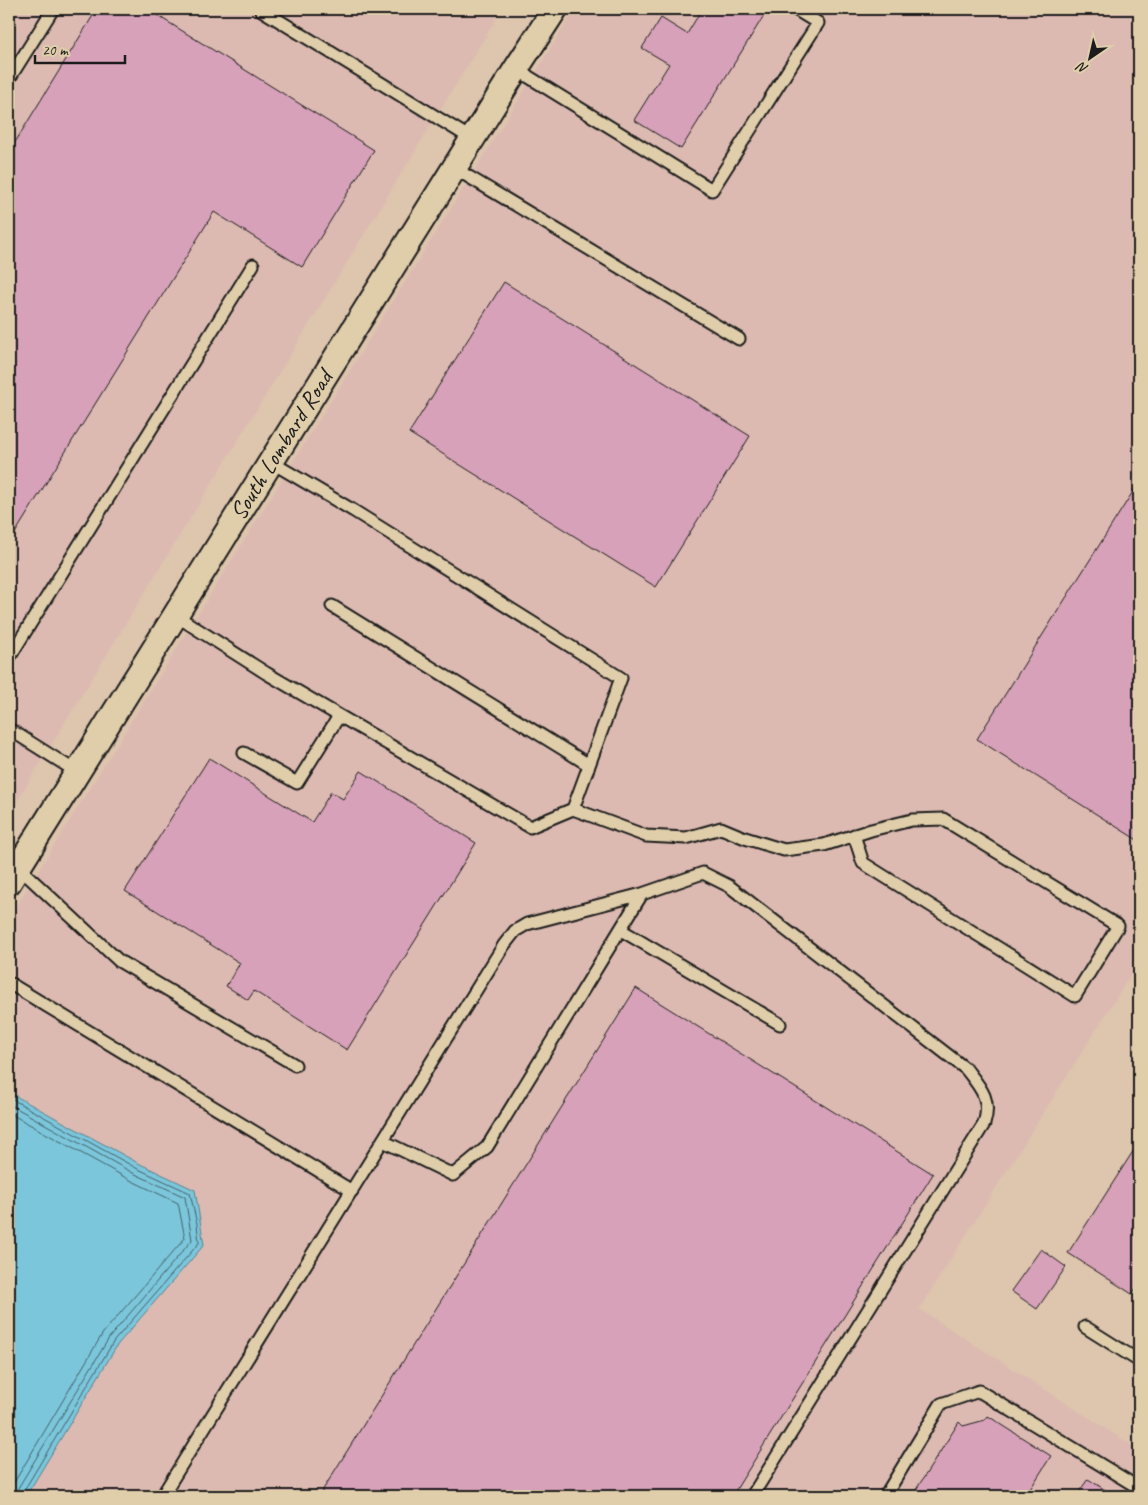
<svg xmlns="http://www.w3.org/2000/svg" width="1148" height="1505" viewBox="0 0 1148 1505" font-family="Caveat,sans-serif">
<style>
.built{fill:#dcbab1}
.water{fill:#7bc6db;stroke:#55828f}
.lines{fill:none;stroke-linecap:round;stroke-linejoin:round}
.shore{stroke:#426068;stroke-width:1}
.building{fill:#d6a1b9;stroke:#1c1c1c}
.lane-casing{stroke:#1c1c1c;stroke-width:15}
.street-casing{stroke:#1c1c1c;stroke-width:28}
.lane{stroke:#e0ceab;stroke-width:11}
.street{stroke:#e0ceab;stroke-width:24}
.labels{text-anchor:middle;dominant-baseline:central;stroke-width:4.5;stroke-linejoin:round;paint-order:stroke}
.street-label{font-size:24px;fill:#1c1c1c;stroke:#e0ceab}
</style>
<rect width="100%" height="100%" fill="#dec5ae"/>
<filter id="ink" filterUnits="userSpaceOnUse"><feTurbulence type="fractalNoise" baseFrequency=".02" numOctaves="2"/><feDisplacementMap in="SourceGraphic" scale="10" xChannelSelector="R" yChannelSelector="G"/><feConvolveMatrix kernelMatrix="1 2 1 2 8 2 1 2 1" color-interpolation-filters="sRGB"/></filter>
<g filter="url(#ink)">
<path class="built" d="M9,9h493l-493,805z
M575,9h564v953l-220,347 220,141v46h-1130v-578z"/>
<path class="water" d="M9,1090l10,8 119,65 57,27 9,55 -86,99 -92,152h-17z"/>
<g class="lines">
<path class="shore" d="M9,1096l8,6 119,66 54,25 7,31 2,19 -85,98 -91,151 -1,4
M9,1104l124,69 52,24 7,43 -83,98 -91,150 -2,8
M9,1113l121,67 48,23 7,35 -82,95 -94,158"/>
</g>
<path class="building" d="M97,9h50l227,141 -72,117 -88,-55 -205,331v-391z
M702,9h66l-87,140 -47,-29 35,-56 -27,-16 19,-30 26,16z
M504,282l246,154 -94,151 -247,-154z
M1139,482v359l-162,-102z
M209,758l103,64 19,-30 12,7 18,-28 115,72 -129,207 -93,-59 -6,9 -22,-14 14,-23 -115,-72z
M636,988l297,186 -201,322h-413z
M1139,1142v142l-7,10 -64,-41z
M1041,1249l25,18 -29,42 -26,-18z
M988,1416l63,40 -22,35 8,5h-125l47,-74 4,4 22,-6z
M1088,1479l27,17h-39z"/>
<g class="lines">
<defs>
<path id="lane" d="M260,9l212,130
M516,69l196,121 106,-167 -23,-14
M9,79l44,-70
M454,168l285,171
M332,606l257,159
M175,615l91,58 264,154 43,-18 48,-131 -267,-167 -83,-49
M9,658l244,-393
M9,729l68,43
M244,753l53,30 42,-67
M573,809l73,27 40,2 35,-10 24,10 39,12 40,-5 47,-15 41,-10 31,-1 175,107 -43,70 -212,-133 -9,-28
M17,866l102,95 176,104
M621,930l159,94
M9,983l343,208
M383,1141l70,34 34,-28 155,-253
M1085,1327l54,34
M162,1496l342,-551 11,-14 12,-7 115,-30 61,-21 26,13 237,183c14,18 26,30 18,55l-232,372
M885,1496l56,-92 38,-13 160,97"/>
<path id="street" d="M9,882l507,-813 39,-60"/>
</defs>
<use href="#lane" class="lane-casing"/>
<use href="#street" class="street-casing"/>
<use href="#lane" class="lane"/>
<use href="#street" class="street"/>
</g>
</g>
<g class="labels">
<g class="street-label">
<text transform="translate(281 445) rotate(-58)">South Lombard Road</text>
</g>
</g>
<rect width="1148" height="1505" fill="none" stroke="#e0ceab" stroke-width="30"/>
<rect x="15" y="15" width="1118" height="1475" fill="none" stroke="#1c1c1c" stroke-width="2" filter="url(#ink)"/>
<g transform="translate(1090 58) rotate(214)" stroke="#e0ceab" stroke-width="4" paint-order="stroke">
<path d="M0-4L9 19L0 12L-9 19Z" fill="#1c1c1c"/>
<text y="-8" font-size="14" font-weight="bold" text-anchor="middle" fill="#1c1c1c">N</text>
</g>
<path d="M35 55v8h90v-8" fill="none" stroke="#1c1c1c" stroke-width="2.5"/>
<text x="42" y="55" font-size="15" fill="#1c1c1c" stroke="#e0ceab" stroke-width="4" paint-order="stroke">20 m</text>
</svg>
